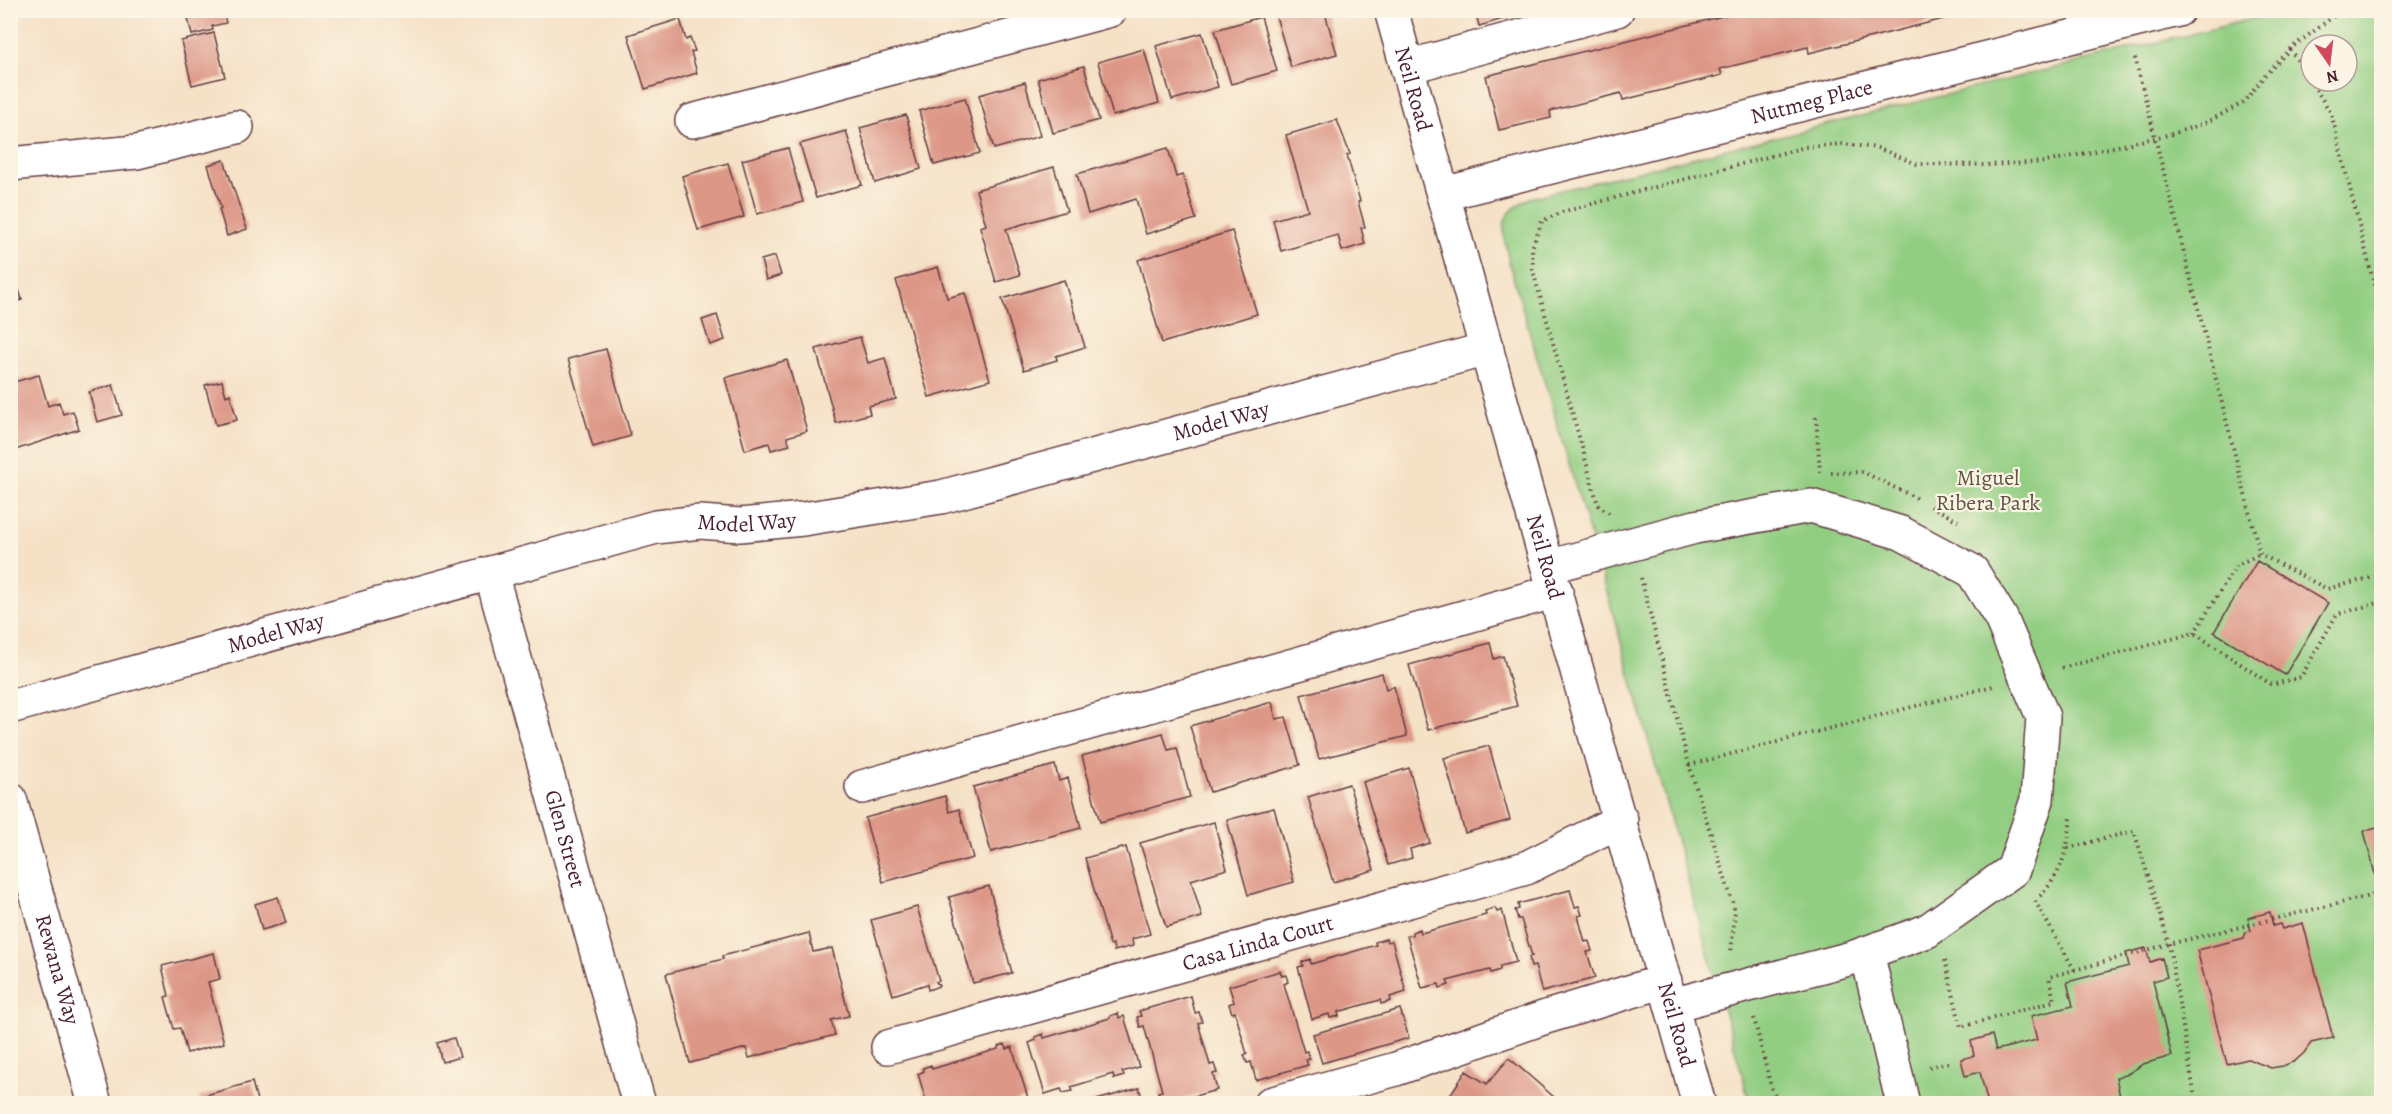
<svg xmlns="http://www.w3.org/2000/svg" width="2392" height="1114" viewBox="0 0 2392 1114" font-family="Alegreya,serif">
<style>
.green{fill:#92ce82;stroke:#6e7656;stroke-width:1.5;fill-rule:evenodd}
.building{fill:#dd9787}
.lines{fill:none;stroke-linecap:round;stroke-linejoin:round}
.minor-casing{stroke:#643c42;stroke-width:36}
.path{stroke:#643c42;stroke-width:4;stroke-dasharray:1.5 4.5;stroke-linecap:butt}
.minor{stroke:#fff;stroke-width:33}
.labels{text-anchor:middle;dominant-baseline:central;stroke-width:4.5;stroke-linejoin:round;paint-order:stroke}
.street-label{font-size:22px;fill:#4a1f2b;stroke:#fcf5e5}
.park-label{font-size:22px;fill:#605445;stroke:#fcf5e5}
</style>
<rect width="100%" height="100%" fill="#fcf5e5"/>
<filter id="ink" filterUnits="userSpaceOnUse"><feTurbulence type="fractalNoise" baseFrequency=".0167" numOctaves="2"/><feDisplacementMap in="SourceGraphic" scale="12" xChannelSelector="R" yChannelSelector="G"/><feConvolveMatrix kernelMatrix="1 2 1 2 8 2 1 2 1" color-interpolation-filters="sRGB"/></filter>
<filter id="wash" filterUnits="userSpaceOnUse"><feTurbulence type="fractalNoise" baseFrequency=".008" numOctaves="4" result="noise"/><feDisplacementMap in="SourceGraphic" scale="24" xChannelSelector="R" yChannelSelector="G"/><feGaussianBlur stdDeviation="1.35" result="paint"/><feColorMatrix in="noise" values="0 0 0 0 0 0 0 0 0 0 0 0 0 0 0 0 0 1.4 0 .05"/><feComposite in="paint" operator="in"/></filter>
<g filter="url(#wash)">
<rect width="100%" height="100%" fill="#f5e1c6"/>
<path class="green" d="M2284,11h97v1092h-631l-143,-511 -98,-329c-6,-35 -14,-46 21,-65zM2311,45h36v36h-36z"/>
<g id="blocks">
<path class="building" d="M186,10h37l3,13 -14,3 1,4 -21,5z
M858,10h17v1l-15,4z
M1284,10h40l13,44 -46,13 -16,-54z
M1475,10h55v1l-51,15z
M1747,10l228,1 -166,42 -1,-6 -88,22 2,6 -99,25 -2,-7 -71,18 1,7 -52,12 -13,-54z
M1261,17l16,54 -46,13 -16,-54z
M680,19l6,21 4,-2 5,13 -4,1 6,21 -52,16 -17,-54z
M214,33l11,44 -33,8 -11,-44z
M1202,33l16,54 -46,13 -16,-54z
M1144,49l15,54 -46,13 -15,-54z
M1084,66l15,54 -46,13 -15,-54z
M1025,82l15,54 -46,13 -15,-54z
M965,98l15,55 -46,12 -15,-54z
M906,115l15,54 -46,14 -15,-55z
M1337,120l13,34 -3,1 13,46 -2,1 7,25 -4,1 4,16 -23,7 -4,-16 -57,16 -8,-31 35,-10 -22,-75z
M846,131l16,54 -46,13 -16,-54z
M788,148l15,54 -46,12 -15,-54z
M1168,148l8,29 7,-2 13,44 -50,15 -10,-35 -48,15 -11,-40z
M224,160l23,69 -20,7 -8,-27 2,-1 -13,-43z
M728,163l16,54 -46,13 -16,-54z
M1054,167l13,44 -61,18 14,46 -24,7 -16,-55 6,-2 -10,-35z
M1232,231l25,83 -95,29 -24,-83z
M775,256l6,19 -15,5 -5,-20z
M10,260l12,40 -12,3z
M938,267l9,31 18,-5 25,87 -61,17 -33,-117z
M1064,280l21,67 -29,9 1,4 -33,10 -22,-71z
M717,315l8,25 -15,5 -8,-25z
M860,337l8,26 17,-5 11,41 -28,7 2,8 -34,9 -20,-74z
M606,349l25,87 -38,11 -25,-88z
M787,360l20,71 -20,6 3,8 -19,5 -2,-7 -24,7 -20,-72z
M39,375l9,31 11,-4 4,12 10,-3 6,18 -64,21 -5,-14v-19h3l-3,-8v-26z
M222,381l4,15 4,-2 7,26 -21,5 -11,-40z
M113,385l9,30 -25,7 -8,-30z
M2257,561l71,42 -43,72 -71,-43z
M1490,643l4,16 9,-3 14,50 -89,24 -19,-65z
M1382,673l4,16 8,-3 13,50 -88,23 -18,-64z
M1272,702l4,17 10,-2 14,48 -90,27 -20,-66z
M1163,733l5,17 9,-2 13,49 -90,25 -18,-66z
M1489,746l21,74 -45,13 -21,-75z
M1055,765l4,16 9,-3 13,50 -90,24 -18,-65z
M1409,768l21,75 -20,6 2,9 -24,7 -25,-83z
M1349,784l25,86 -41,12 -25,-85z
M945,796l4,16 10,-3 14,49 -90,24 -18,-64z
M1274,808l20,74 -46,13 -21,-75z
M1214,822l13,47 -36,11 11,37 -36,10 -26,-84z
M2382,827v54l-5,1 -13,-51z
M1126,847l24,87 -18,5 1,7 -19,5 -1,-7 -3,1 -25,-87z
M989,886l23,87 -39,10 -24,-86z
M1570,890l5,17 4,-1 3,9 -4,1 7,26 4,-1 3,10 -5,1 8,26 -53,14 -7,-26 -4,1 -2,-10 3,-1 -11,-37h-3l-3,-9 4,-1 -1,-5z
M278,897l8,26 -24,7 -7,-26z
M917,907l22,74 -3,1 3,4 -11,4 -1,-6 -34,11 -22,-75z
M1495,908l2,4 5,-2 14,52 -16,4v4l-9,3 -1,-3 -43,11 2,4 -9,3 -1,-4 -17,4 -15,-52 5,-1v-3l8,-3 1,4 33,-9 32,-9 -1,-4z
M2270,912l3,14 7,-2 2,5 21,-6 30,115 -22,5 -7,10 -9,8 -12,5 -12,2 -23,-9 -21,5 -30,-114 47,-12 2,-6 5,-1 -3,-13z
M809,933l4,19 19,-4 17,68 -18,4 4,15 -86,23 -3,-10 -56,15 -24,-89 57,-15 -1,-3z
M1386,939l1,3 5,-1 14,51 -16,5 1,4 -10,3 -1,-4 -42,12 1,4 -9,2 -1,-4 -17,5 -14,-52 5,-1 -1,-4 8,-3 1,5 65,-19 -1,-3z
M2146,948l4,14 12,-4 5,19 -14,4 19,75 -29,8 -17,11 -10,2 4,20 -24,7h-108l-8,-32 -15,4 -4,-17 13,-3 -3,-15 21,-6 4,15 41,-10 -6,-24 42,-10 -6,-24 62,-16 -3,-13z
M214,953l6,26 -12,3 16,61 -37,10 -7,-25 -6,1 -9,-32 4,-1 -7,-30z
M1280,971l2,5 4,-1 2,7 -4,2 20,68 3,-1 3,8 -4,1 2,5 -52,15 -5,-18 -4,1 -3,-8 3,-1 -12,-42 -3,1 -3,-9 5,-2 -5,-16z
M1191,996l4,17 4,-1 3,10 -4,1 12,42 4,-1 3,9 -4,1 4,16 -52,14 -1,-4 -4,1 -2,-9 4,-1 -18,-65 -4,1 -3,-10 4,-1 -2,-5z
M1400,1009l9,29 -87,25 -9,-29z
M1118,1013l1,5 5,-2 15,51 -17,5 2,4 -10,3 -1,-5 -42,13 2,4 -10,2 -2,-4 -16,5 -16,-51 7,-3 -1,-3 8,-3 1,4 66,-20v-2z
M454,1038l6,19 -18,5 -5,-19z
M1005,1044l2,5 5,-2 16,51 -18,6h-83l-9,-30 6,-3 -1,-3 8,-3 1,4 66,-20v-2z
M1509,1058l53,46h-118l22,-33 21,13z
M252,1082l6,22h-57l-2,-7z
M1139,1088l5,16h-58v-1z"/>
</g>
</g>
<g filter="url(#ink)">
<use href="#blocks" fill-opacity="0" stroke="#643c42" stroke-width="1.5"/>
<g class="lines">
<defs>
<g id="minor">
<path id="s1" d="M1391,10l308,1094"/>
<path d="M1407,67l210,-57"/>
<path d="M692,121l418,-111"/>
<path d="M10,164l127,-12 100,-25"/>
<path id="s2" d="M1443,194l735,-184"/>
<path d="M1548,567l147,-40 116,-21 90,27 71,38 29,47 42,99 -6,83 -24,70 -86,61 -75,27 -180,47"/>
<path id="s3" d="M491,573l148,531"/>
<path id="s4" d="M10,707l646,-180 44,-5 40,3 63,-6 138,-22 546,-148"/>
<path d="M862,787l694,-196"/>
<path id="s5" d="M10,799l85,305"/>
<path d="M1867,953l36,151"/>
<path id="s6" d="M888,1047l638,-179 95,-48"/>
<path d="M1270,1104l126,-35 150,-52 119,-36"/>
</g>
</defs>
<use href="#minor" class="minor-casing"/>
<path class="path" d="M2290,49l41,64 51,203
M2135,58l125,496 67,35 55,-14
M1816,417l4,55
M1831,473l32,-1 53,26
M1931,506l27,15
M1609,513l-11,-8 -65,-234 -1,-23 10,-27 20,-9 243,-65 37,-3 35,4 40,16 71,1 58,-3 126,-28 33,-11 38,-20 22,-28 25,-26 52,-39
M1641,578l48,187 46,145 -4,43
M2194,633l43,-68 23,-11
M2062,668l132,-35 78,52 29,-8 36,-63 45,-12
M1689,765l304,-79
M2068,848l66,-17 35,113 27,160
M2040,896c23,-23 28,-48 31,-80
M2035,901l40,70
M1945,960l16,67 93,-26 -5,-24 120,-33 213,-51
M1754,1018l17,69 7,17
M1929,1067l23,-5
M2371,1104l11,-3"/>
<use href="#minor" class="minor"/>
</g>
</g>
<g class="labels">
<g class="street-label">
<text stroke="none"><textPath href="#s1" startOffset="82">Neil Road</textPath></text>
<text stroke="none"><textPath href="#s2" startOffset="380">Nutmeg Place</textPath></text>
<text stroke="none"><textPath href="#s4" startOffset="1248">Model Way</textPath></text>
<text stroke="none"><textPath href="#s4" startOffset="762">Model Way</textPath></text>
<text stroke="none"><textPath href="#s1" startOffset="568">Neil Road</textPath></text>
<text stroke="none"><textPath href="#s4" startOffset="276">Model Way</textPath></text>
<text stroke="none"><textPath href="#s3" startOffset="276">Glen Street</textPath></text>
<text stroke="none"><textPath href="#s6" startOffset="384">Casa Linda Court</textPath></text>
<text stroke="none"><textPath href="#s5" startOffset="177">Rewana Way</textPath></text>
<text stroke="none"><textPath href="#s1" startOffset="1054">Neil Road</textPath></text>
</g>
<g class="park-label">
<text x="1988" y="478">Miguel<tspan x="1988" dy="25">Ribera Park</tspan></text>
</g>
</g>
<rect width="2392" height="1114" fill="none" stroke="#fcf5e5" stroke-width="36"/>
<g transform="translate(2329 63) rotate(166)"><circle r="28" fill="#fcf5e5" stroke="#b59f9b" stroke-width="1.5"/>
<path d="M0-4.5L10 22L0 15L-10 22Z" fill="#d1495b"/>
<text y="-9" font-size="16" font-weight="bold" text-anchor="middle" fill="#4a1f2b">N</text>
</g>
</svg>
